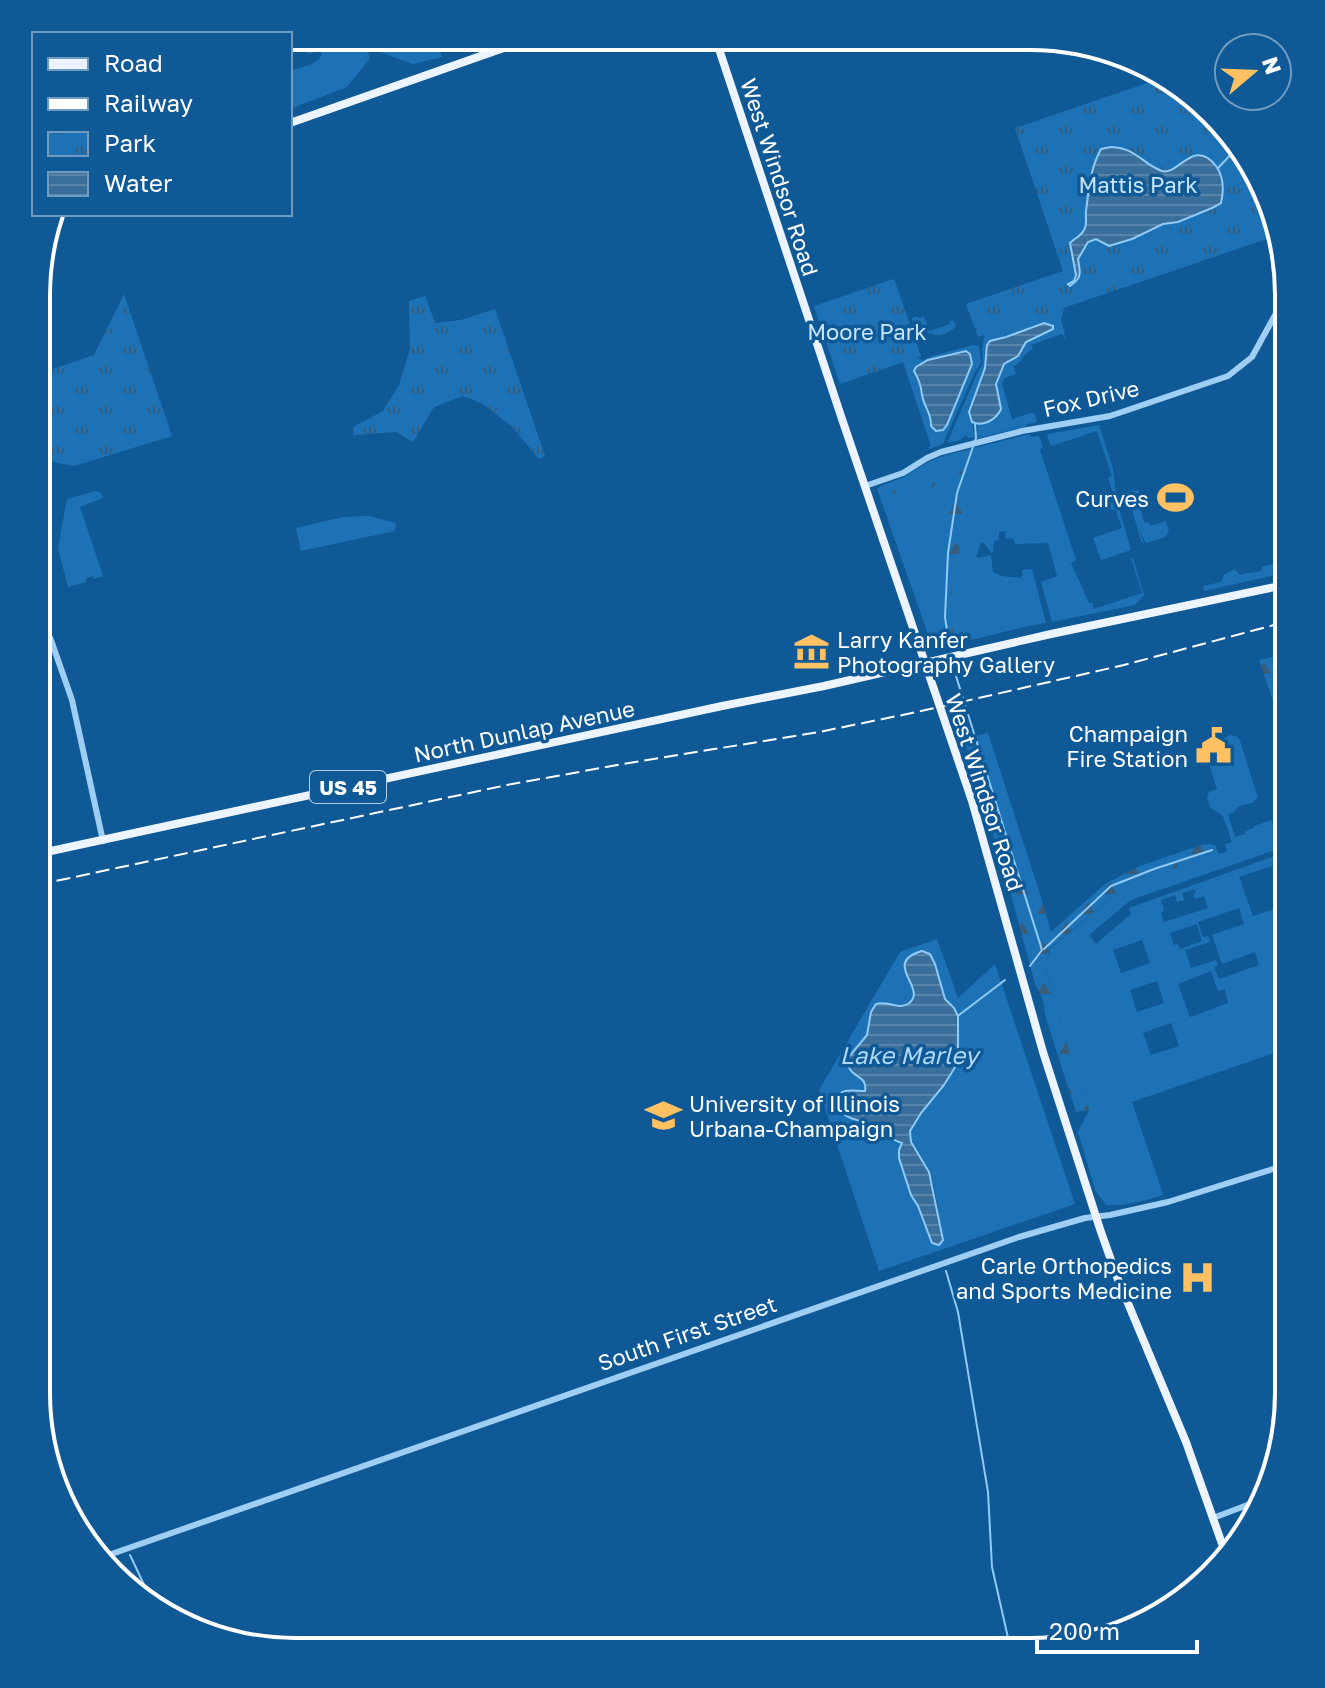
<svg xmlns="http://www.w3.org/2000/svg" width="1325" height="1688" viewBox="0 0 1325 1688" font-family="'Golos Text',sans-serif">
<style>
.green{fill:#1d72b5;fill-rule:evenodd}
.forest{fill:url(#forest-firs)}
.park{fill:url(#park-tufts)}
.water{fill:url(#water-rules);stroke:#90cbf8;stroke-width:2}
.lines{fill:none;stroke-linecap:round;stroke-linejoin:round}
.stream{stroke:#90cbf8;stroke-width:2}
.minor{stroke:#9ecef4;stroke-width:6}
.major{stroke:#ecf5ff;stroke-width:8}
.rail{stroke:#fff;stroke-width:2;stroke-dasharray:14 6;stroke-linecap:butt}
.labels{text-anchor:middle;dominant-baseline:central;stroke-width:7;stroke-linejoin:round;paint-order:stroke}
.shield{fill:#0f5997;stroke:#b7cde0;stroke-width:2}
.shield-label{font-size:20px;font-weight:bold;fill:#fff}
.street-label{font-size:22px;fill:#fff;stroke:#0f5997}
.park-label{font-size:22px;fill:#c7e6fe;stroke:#0f5997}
.poi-label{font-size:22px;fill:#fff;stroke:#0f5997;text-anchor:end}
.water-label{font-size:24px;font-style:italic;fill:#abd8fb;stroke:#0f5997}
.rim{fill:none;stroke:#fff;stroke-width:4}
</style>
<defs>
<pattern id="forest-firs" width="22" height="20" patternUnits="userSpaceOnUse" patternTransform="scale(2)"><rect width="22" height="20" fill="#1d72b5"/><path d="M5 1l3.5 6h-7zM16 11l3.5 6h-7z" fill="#375d7b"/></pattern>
<pattern id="park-tufts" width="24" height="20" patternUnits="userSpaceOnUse" patternTransform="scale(2)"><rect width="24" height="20" fill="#1d72b5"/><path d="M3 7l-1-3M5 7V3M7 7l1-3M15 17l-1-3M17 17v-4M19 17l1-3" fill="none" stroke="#375d7b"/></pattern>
<pattern id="water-rules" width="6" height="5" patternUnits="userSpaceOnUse" patternTransform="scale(2)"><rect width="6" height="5" fill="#3a6e9b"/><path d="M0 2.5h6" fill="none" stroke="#5884aa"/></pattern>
</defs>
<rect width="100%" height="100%" fill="#0f5997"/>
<path class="green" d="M297,36h18l2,10 -2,6 -6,2 -6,-3z
M322,36h40l8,22 -23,29 -57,22v-38c23,-8 36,-6 32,-35z
M374,36h60l8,21 -29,7 -33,-12z
M1064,308l-3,12 4,13 -1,1 2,7 -4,-7 -31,11 2,4c-10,4 -11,14 -20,17l3,8 -12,4 -2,6 10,35 22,-7 3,10 -40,9 30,-7v2l-56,14 11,-5 -11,3 -6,-2 -5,4 -13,3 29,-67 7,-13 -1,-16 4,-17zM1037,325l16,4 -28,14 -7,13 -14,8 -8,20 5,25c-5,9 -14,15 -25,15l2,7 -3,2 -2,-1v-9l-4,-11 16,-44 5,-27 16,-4z
M918,316l1,2 5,-2 6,15 20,-7 -1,-3 4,-1 3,6c-14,15 -28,9 -43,-1l-1,-7z
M973,345l6,1 2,17 -6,9 -32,72 -14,5 -1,-1 3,-2 -28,-84 13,-5 7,3 9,-4zM952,353l19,5 1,6 -25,61 -4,5c-9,-10 -19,-21 -21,-34 -2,-10 -3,-16 -8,-25l2,-4 12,-7z
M1099,425l14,44 3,25 -3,-1 -5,-15 4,-2 -15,-45 -46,15 -4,-10 1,-2z
M1030,434l1,3 8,-1 4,11 -3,3 36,110 -5,3 18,40h3l2,6 48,-16 -11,-35h2l11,37 -9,10 -83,17 -11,-40 16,-6 -9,-33 -33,1 -2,-6 -7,1 -1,-8 -6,1v8l-5,1 -1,12h-2l-7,-10h-3l-5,13 2,2 13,-3 2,17 9,4 18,2 3,-3 -1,-5 10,-1 14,54 -22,4 -78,19 -11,-2 -5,-4 -53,-151 3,-3 22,-8 28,-17 16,-6z
M1139,490v3l-4,2 10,28 3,-1 3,4 15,-5 3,10 -4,6 -19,6 -7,-13 5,13 -3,-2 -13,-46 1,-3 5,19 -4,-20z
M96,491l5,2 2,5 -23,9 23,69 -9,3 -1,-3 -7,2v4l-18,5 -10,-39 9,-49z
M1117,501l14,49 -30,10 -8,-22 29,-10 -7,-19 -4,1 -2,-6z
M369,516l27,7 -1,8 -94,20 -5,-23 47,-11z
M1289,559v13l-85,19 -1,-5 18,-4 3,-7 10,-6 6,6c8,-3 15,-2 22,-4v-4z
M988,733l52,161 -31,-7 -45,-148z
M1231,735l7,2 2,4 18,57 -4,2v2l-17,5 -3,5 -6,2 7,23 10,-3v-3l9,-3v-2l17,-6 8,14 10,-3v14l-158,55 -42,35 7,9 35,-30 -2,-6 160,-57v14l-2,-4 -48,16 14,39 36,-12v47l-3,1 3,9v46l-4,2 4,11v28l-157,54 31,92 -2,2c-17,4 -37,11 -55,9l-11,-15 -17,-58 11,-22 -24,-71 -20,-75 6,-16 78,-65 37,-11 51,-22 2,4 8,-3 -2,-7 7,-2 -9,-26 -13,-9 -3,-10 2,-5 8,-3 -9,-28 5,-2 -2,-7 15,-5 -2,-9zM1194,889l2,4 -3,1 2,5 9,-3 4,12 -44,14 -3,-8 3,-4 -3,-10 14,-5 2,7 7,-2 -2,-7zM1239,908l5,16 -32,11 10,29 33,-12 4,13 -40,14 -5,-12 4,-2 -2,-5 -25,8 -6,-18 25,-8 -2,-6 -5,1 -5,-15zM1197,924l5,17 -22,8 -2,-5 -4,1 -4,-12zM1142,940l8,23 -29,10 -8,-23zM1211,971l7,20 7,-2 3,14 -38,14 -12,-33zM1157,981l7,22 -27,9 -7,-22zM1171,1023l8,23 -28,9 -8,-22z
M937,939l21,59 37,-34 80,240 -196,67 -60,-181 81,-138zM935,964l10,35 9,9 5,14 -2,21 1,14 -1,7 -13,21 -23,28 -12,18c3,15 13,27 19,40 10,20 10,47 15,69l-11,3 -14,-38 -7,-10 -9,-52 -19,-9 -38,-44 20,2 1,-7 -4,-6 -1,-35 6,-9 4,-23 5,-8c15,-5 32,13 39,-12l-8,-15z
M1289,1110v45l-14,-40z"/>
<path class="forest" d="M972,457l19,1 -4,9 -20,8 -5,44 -7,6 5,14 -3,35 -5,16 -3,30 5,12 -13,3 -1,-22 2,-26 -1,-23 10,-71 9,-24z
M944,474v7l-16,9 -35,8v-9l34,-12z
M1276,656l13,32v59l-30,-87z
M1204,844l11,1 2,5 -51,22 -37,11 -79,65 -5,16 20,75 24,71 -13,2 -31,-97 -2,-15 -8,-16 -26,-97 31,7 11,38 54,-48 35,-18z"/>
<path class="park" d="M1165,77l9,3 81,86 18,71 -295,100 -12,-33 97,-33 -48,-143z
M894,279l27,77 -81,28 -26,-78z
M124,294l48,142 -98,30 -36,-7v-85l56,-19z
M425,296l10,27 26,-3 34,-11 50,147 -6,3 -28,-33 -28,-22 -20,-8 -29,11 -21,35 -17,-10 -42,3 -1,-8 30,-16 16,-26 11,-36 -1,-48z"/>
<path class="water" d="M1111,147c26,1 31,17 51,24 16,5 32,-34 54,-5 8,11 8,24 5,37l-9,5 -34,14 -15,2 -31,15 -23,7 -13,-7 -8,3 -10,17c2,14 5,18 -8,27l-2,-2 6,-3 2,-6 -6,-32c5,-5 11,-7 14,-13 4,-6 1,-12 2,-19 3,-22 4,-42 15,-62z
M1044,323l9,3v3l-27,13 -8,14 -14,8 -8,20 5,25c-5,11 -18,18 -29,13l-3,-10 16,-44 2,-23 3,-4 16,-4z
M966,351l4,3 2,10 -25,61 -4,5 -7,1 -5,-5c1,-12 -7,-19 -9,-31 -1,-10 -3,-16 -8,-24l2,-4 12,-7z
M922,951l8,3 5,10 10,35 9,9 4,8v41l-1,7 -13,21 -23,28 -11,18 1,11 18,30 14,68 -4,5 -7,-2 -14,-37 -7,-11 -12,-37v-8l3,-7c-11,-3 -17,-10 -27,-16 -18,-10 -34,-5 -40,-28 8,-12 17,-8 30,-8 3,-18 -17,-11 -18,-32l20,-24 4,-23 5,-8c11,-4 22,6 32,0 22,-15 -28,-41 14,-53z"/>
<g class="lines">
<path class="stream" d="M1218,168l19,-20
M948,637l-3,-20 3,-64 9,-60 19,-55 -1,-14
M956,676l86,274 -12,16
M1044,949l67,-63 43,-17 58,-19
M959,1015l46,-35
M946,1271l12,41 30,180 4,75 19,84
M130,1555l26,55"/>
<path class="minor" d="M865,486l38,-13 24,-15 14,-6 81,-21 88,-15 118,-40 24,-19 28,-51 9,-11
M38,615l13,25 21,60 31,141
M1213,1518l45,-17
M103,1557l916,-320 66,-19 25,-3 58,-13 121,-38"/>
<path class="major" d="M715,37l128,385 129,379 71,251 57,177 17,48 69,165 40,113
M290,123l245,-86
M37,854l685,-148 102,-20 227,-52 238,-50"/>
<path class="rail" d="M37,885l470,-100 116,-21 196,-32 98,-20 207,-47 165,-44"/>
</g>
<defs>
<symbol id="stadium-bare" viewBox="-9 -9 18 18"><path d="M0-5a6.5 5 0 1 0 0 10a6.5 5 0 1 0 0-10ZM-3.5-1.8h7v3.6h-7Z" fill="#ffc162" stroke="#0f5997" stroke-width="2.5" paint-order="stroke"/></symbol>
<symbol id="museum-bare" viewBox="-9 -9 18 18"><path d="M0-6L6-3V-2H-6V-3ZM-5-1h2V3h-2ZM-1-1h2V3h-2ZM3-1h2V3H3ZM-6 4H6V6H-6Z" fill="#ffc162" stroke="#0f5997" stroke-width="2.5" paint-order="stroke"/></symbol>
<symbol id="civic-bare" viewBox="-9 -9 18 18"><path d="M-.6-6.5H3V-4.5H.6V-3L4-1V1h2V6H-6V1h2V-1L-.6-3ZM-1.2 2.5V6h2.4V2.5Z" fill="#ffc162" stroke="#0f5997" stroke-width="2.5" paint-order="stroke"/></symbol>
<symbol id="university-bare" viewBox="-9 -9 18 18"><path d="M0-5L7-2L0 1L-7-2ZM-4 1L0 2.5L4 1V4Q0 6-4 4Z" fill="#ffc162" stroke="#0f5997" stroke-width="2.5" paint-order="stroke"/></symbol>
<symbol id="hospital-bare" viewBox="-9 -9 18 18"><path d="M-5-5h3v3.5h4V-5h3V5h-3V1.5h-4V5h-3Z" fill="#ffc162" stroke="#0f5997" stroke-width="2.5" paint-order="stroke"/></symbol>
</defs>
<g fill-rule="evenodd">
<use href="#stadium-bare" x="1150" y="472" width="51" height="51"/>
<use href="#museum-bare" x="786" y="626" width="51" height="51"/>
<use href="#civic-bare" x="1188" y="720" width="51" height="51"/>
<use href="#university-bare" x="638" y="1090" width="51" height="51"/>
<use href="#hospital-bare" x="1172" y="1252" width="51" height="51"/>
</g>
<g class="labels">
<rect class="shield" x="310" y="771" width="76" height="32" rx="6"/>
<g class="shield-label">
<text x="348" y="787">US 45</text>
</g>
<g class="street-label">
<text transform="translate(780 177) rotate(72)">West Windsor Road</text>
<text transform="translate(1091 398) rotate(-13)">Fox Drive</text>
<text transform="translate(524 731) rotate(-12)">North Dunlap Avenue</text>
<text transform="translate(985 792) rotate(72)">West Windsor Road</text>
<text transform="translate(687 1333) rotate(-19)">South First Street</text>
</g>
<g class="park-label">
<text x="1138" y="184">Mattis Park</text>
<text x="867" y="331">Moore Park</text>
</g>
<g class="poi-label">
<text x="1149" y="498">Curves</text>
<text x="837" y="639" text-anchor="start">Larry Kanfer<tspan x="837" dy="25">Photography Gallery</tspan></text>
<text x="1188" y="733">Champaign<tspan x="1188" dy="25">Fire Station</tspan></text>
<text x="689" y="1103" text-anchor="start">University of Illinois<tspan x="689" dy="25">Urbana-Champaign</tspan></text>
<text x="1172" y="1265">Carle Orthopedics<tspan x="1172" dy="25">and Sports Medicine</tspan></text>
</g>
<g class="water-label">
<text x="909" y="1054">Lake Marley</text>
</g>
</g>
<path d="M0 0H1325V1688H0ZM295 50H1030A245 245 0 0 1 1275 295V1393A245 245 0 0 1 1030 1638H295A245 245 0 0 1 50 1393V295A245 245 0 0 1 295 50Z" fill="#0f5997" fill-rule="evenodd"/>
<path class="rim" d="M295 50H1030A245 245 0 0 1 1275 295V1393A245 245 0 0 1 1030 1638H295A245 245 0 0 1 50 1393V295A245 245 0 0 1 295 50Z"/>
<rect x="32" y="32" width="260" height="184" fill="#0f5997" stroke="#6f9bc1" stroke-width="2"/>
<rect x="48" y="58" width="40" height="12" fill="#ecf5ff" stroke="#6f9bc1" stroke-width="2"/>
<text x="104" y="72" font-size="24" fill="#ffffff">Road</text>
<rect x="48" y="98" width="40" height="12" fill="#ffffff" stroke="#6f9bc1" stroke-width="2"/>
<text x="104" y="112" font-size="24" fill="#ffffff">Railway</text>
<rect x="48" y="132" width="40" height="24" fill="url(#park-tufts)" stroke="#6f9bc1" stroke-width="2"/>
<text x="104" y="152" font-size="24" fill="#ffffff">Park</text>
<rect x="48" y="172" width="40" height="24" fill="url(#water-rules)" stroke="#6f9bc1" stroke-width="2"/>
<text x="104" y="192" font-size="24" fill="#ffffff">Water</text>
<g transform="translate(1253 72) rotate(71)"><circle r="38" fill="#0f5997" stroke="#6f9bc1" stroke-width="2"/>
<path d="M0-6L14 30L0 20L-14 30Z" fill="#ffc162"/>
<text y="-12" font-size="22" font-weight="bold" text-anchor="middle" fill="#ffffff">N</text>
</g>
<path d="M1037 1640v12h160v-12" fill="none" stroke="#ffffff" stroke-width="4"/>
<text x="1049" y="1640" font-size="24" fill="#ffffff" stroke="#0f5997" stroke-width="6" paint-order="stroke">200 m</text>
</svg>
